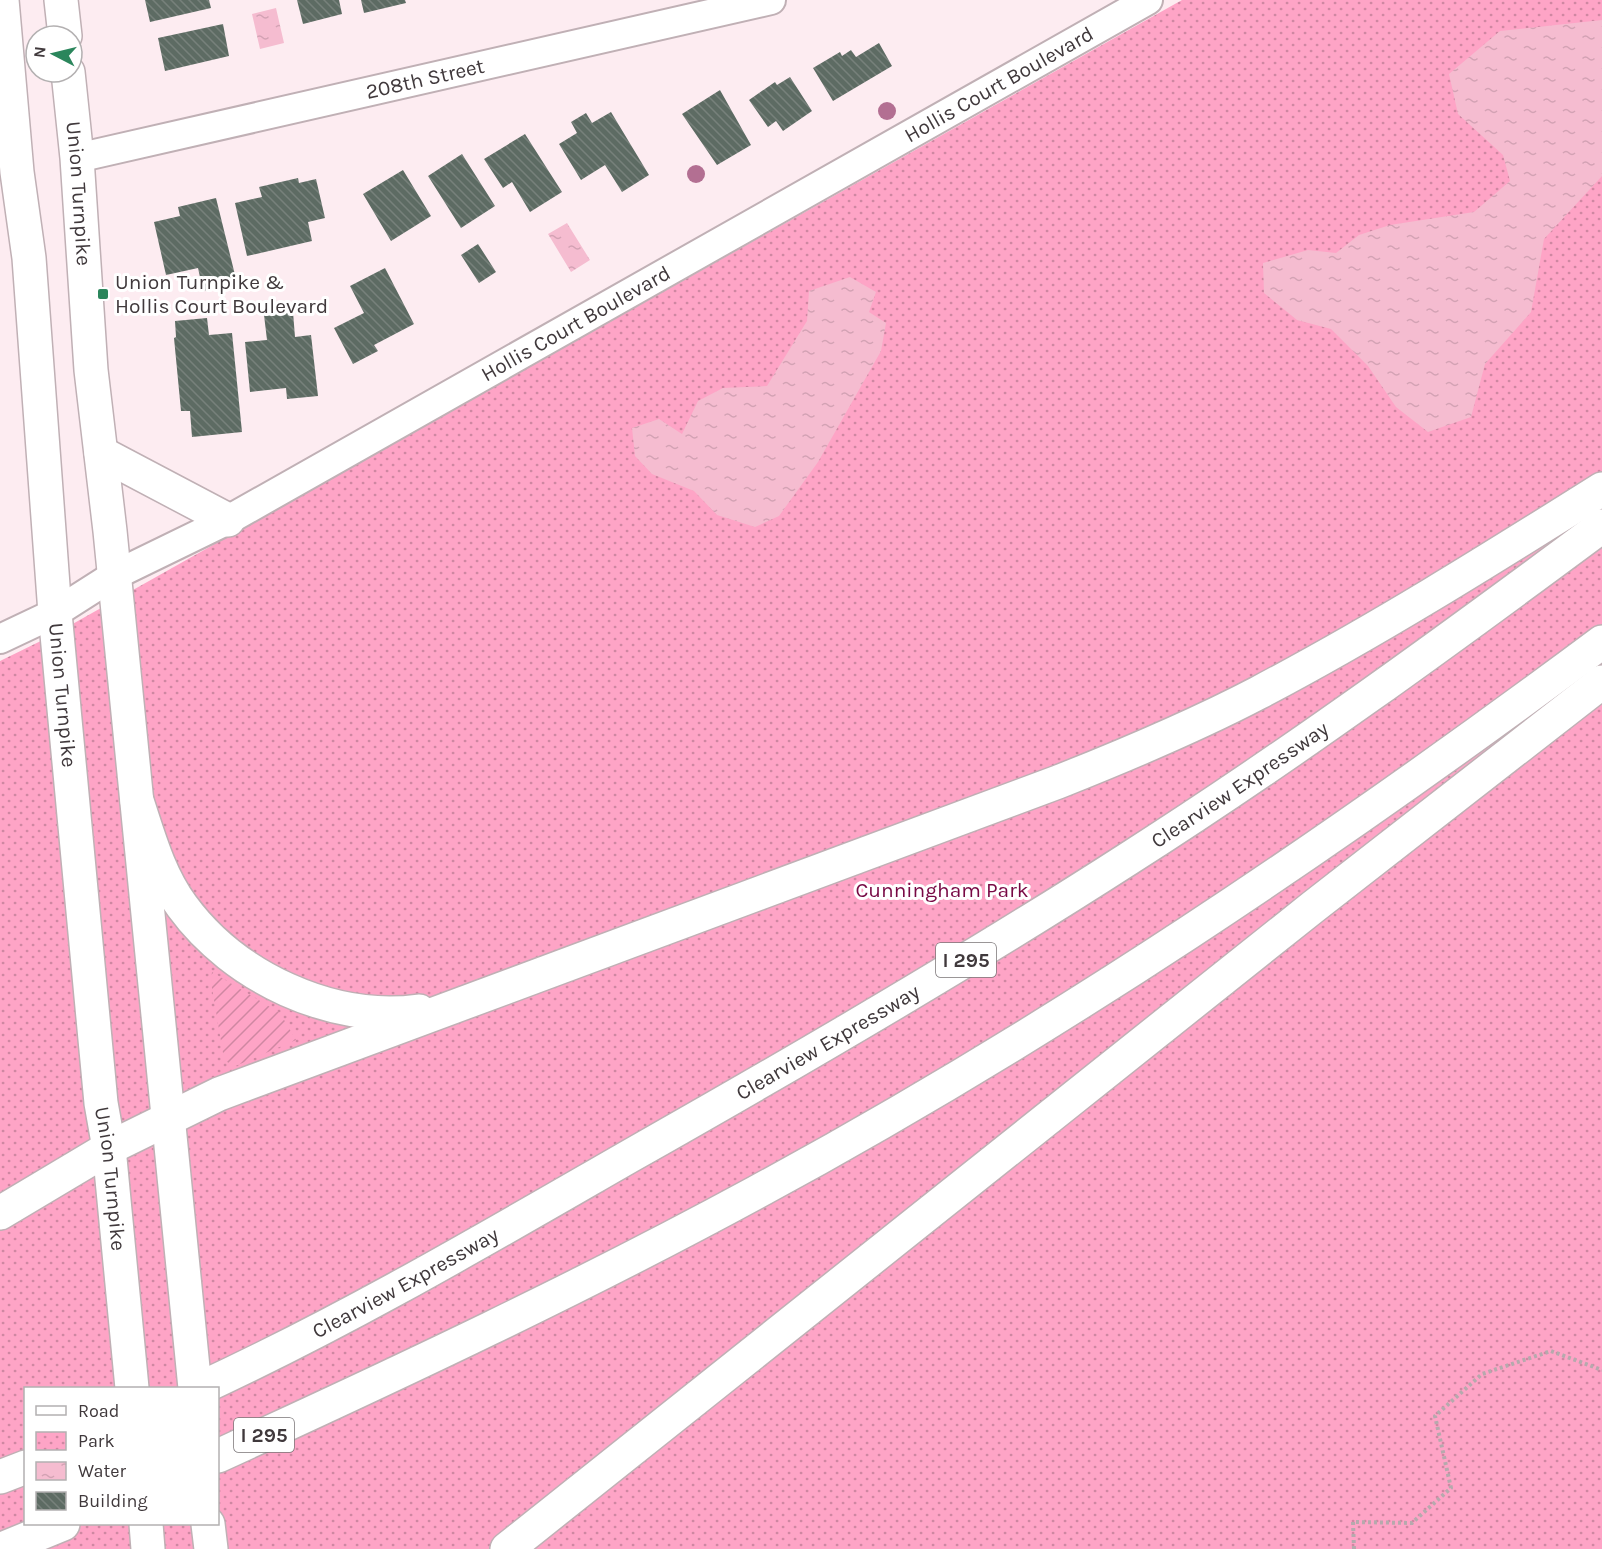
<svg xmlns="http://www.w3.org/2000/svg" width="1602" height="1549" viewBox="0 0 1602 1549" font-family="Karla,sans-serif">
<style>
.park{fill:url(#park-dots);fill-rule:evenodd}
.garden{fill:url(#garden-furrows)}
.water{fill:url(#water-ripples)}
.building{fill:url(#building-back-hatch)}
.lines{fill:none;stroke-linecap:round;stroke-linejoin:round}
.street-casing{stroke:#c0b0b5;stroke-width:32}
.primary-casing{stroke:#c0b0b5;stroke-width:36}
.highway-casing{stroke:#c0b0b5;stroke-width:36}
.path{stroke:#b6a9ad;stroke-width:4;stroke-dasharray:3 3;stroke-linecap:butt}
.street{stroke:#fff;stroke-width:28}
.primary{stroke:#fff;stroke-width:33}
.highway{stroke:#fff;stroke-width:33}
.tree{fill:#b36f92}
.poi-dot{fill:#2b865c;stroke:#fff;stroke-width:2}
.labels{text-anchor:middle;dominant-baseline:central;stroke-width:6;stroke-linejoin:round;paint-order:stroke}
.shield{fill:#fff;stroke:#797476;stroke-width:1.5}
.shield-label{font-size:20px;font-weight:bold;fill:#40393c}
.street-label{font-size:21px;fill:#40393c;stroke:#fff}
.poi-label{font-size:21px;fill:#40393c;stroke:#fff;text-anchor:start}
.park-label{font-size:21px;fill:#770844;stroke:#fff}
</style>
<defs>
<pattern id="park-dots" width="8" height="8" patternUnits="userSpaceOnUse" patternTransform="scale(1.5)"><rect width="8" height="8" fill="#fea4c6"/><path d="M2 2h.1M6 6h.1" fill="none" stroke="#cf87a2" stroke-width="1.8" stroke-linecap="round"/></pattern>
<pattern id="garden-furrows" width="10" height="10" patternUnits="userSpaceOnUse" patternTransform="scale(1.5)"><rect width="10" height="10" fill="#fea4c6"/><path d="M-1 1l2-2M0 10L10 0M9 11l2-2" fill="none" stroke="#cf87a2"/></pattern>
<pattern id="water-ripples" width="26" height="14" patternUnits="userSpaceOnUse" patternTransform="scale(1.5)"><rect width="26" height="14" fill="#f5bcd0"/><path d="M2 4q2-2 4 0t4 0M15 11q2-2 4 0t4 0" fill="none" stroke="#d3a2b4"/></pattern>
<pattern id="building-back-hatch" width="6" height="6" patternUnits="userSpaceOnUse" patternTransform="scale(1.5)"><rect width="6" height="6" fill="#5d6b63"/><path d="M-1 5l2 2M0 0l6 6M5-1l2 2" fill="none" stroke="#77817b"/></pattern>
</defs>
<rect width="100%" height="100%" fill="#fdecf1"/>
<path class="park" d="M1182,0h420v1549h-1602v-888l53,-26zM26,1388h192v136h-192z"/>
<path class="garden" d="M212,972l68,41 16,27 -63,27 -9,-8 -13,-77z"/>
<path class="water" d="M276,8l8,35 -24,6 -8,-35z
M1602,20v156l-58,63 -13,73 -46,52 -14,53 -43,15 -32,-25 -28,-41 -37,-37 -34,-9 -33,-27 -1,-30 45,-13 28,3 23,-18 31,-10 84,-13 36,-31 -7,-26 -45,-41 -9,-40 51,-43z
M567,223l23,37 -19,12 -23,-38z
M850,277l26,15 -7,20 17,11 -5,28 -63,111 -39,54 -24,11 -38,-12 -23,-24 -42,-17 -17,-18 -3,-28 27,-9 23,15 16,-33 25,-13 44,-2 40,-65 2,-30z"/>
<path class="building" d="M145,0h64l2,8 -61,14z
M297,0h42l3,14 -39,10z
M361,0h44l1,3 -42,10z
M223,24l6,32 -64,15 -7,-33z
M879,43l13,23 -59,35 -20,-33 27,-16 2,4 9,-6 5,7z
M790,77l22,34 -29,20 -7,-10 -8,6 -19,-27 26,-18 2,3z
M720,90l31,55 -34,20 -35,-51z
M611,112l38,63 -27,17 -17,-27 -24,15 -22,-36 18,-11 -6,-11 15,-9 6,10z
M525,134l37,58 -32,20 -18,-30 -9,6 -19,-29z
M462,154l33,52 -34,22 -33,-52z
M403,170l28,46 -40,25 -28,-47z
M298,178l1,5 17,-4 9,39 -17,4 4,19 -65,15 -12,-53 27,-6 -3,-10z
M216,198l21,85 -34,8 -5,-23 -32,7 -12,-53 26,-6 -2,-9z
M478,244l18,28 -17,11 -18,-28z
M385,268l29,56 -40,21 4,6 -25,13 -19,-36 30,-15 -14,-27z
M293,312l2,25 16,-2 7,61 -31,3 -1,-11 -36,4 -5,-50 22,-2 -3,-25z
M207,318l2,17 23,-2 10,99 -50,5 -2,-26h-9l-7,-73 2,-1 -1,-16z"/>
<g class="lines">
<defs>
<g id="street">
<path id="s1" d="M77,158l694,-158"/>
<path id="s2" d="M0,639l55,-26 58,-37 115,-56 920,-520"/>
</g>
<g id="primary">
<path id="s3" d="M2,0l15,172 12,86 26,355 46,490 8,45 23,240"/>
<path d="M61,0l4,36"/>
<path id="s4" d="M68,72l9,86 14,212 19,161 85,857"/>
<path d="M101,453l127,67"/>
<path d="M146,1524l2,25"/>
<path d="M208,1524l3,25"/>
</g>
<g id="highway">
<path d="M137,801c12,36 22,74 45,105 52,71 149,117 237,105"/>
<path d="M0,1213l109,-65 110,-54 839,-312c68,-27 135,-55 200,-89 118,-62 231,-133 344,-204"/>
<path id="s5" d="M201,1388c147,-68 288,-151 429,-232 168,-95 335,-192 498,-297 163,-104 319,-218 474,-333"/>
<path d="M218,1456c181,-83 362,-168 537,-263 296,-160 577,-350 847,-551"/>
<path d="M0,1477l26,-10"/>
<path d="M2,1549l61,-25"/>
<path d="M507,1549l806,-642 289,-225"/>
</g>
</defs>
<use href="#street" class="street-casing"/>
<use href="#primary" class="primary-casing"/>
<use href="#highway" class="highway-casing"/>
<path class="path" d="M1354,1549l-1,-27 59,1 39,-35 -16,-72 47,-42 69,-23 51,19"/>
<use href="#street" class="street"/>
<use href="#primary" class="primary"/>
<use href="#highway" class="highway"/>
</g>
<g class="tree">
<circle cx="887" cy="111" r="9"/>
<circle cx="696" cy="174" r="9"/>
</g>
<rect class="poi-dot" x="97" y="288" width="12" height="12" rx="3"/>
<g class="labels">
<g class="shield">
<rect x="936" y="943" width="60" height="34" rx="4.5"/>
<rect x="234" y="1418" width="60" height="34" rx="4.5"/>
</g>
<g class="shield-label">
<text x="966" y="960">I 295</text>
<text x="264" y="1435">I 295</text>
</g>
<g class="street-label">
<text stroke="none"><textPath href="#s1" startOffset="357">208th Street</textPath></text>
<text stroke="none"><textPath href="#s2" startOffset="1143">Hollis Court Boulevard</textPath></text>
<text stroke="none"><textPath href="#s4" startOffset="122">Union Turnpike</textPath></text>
<text stroke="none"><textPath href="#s2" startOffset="657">Hollis Court Boulevard</textPath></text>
<text stroke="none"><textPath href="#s3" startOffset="698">Union Turnpike</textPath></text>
<text stroke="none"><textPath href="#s5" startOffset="1202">Clearview Expressway</textPath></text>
<text stroke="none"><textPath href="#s5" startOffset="716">Clearview Expressway</textPath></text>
<text stroke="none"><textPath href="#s3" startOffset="1184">Union Turnpike</textPath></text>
<text stroke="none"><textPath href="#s5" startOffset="230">Clearview Expressway</textPath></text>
</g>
<g class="poi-label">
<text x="115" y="282">Union Turnpike &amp;<tspan x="115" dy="24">Hollis Court Boulevard</tspan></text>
</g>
<g class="park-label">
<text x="942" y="890">Cunningham Park</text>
</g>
</g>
<rect x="24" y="1387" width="195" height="138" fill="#ffffff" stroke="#b3b0b1" stroke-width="1.5"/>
<rect x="36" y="1406" width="30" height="9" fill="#ffffff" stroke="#b3b0b1" stroke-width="1.5"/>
<text x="78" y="1417" font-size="18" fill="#40393c">Road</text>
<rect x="36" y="1432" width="30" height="18" fill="url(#park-dots)" stroke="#b3b0b1" stroke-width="1.5"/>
<text x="78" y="1447" font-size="18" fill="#40393c">Park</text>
<rect x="36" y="1462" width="30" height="18" fill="url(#water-ripples)" stroke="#b3b0b1" stroke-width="1.5"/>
<text x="78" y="1477" font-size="18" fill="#40393c">Water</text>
<rect x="36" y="1492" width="30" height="18" fill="url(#building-back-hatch)" stroke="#b3b0b1" stroke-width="1.5"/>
<text x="78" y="1507" font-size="18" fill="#40393c">Building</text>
<g transform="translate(54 54) rotate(277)"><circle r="28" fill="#ffffff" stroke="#b3b0b1" stroke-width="1.5"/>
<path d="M0-4.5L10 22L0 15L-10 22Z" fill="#2b865c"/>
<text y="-9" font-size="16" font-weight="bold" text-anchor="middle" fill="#40393c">N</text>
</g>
</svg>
